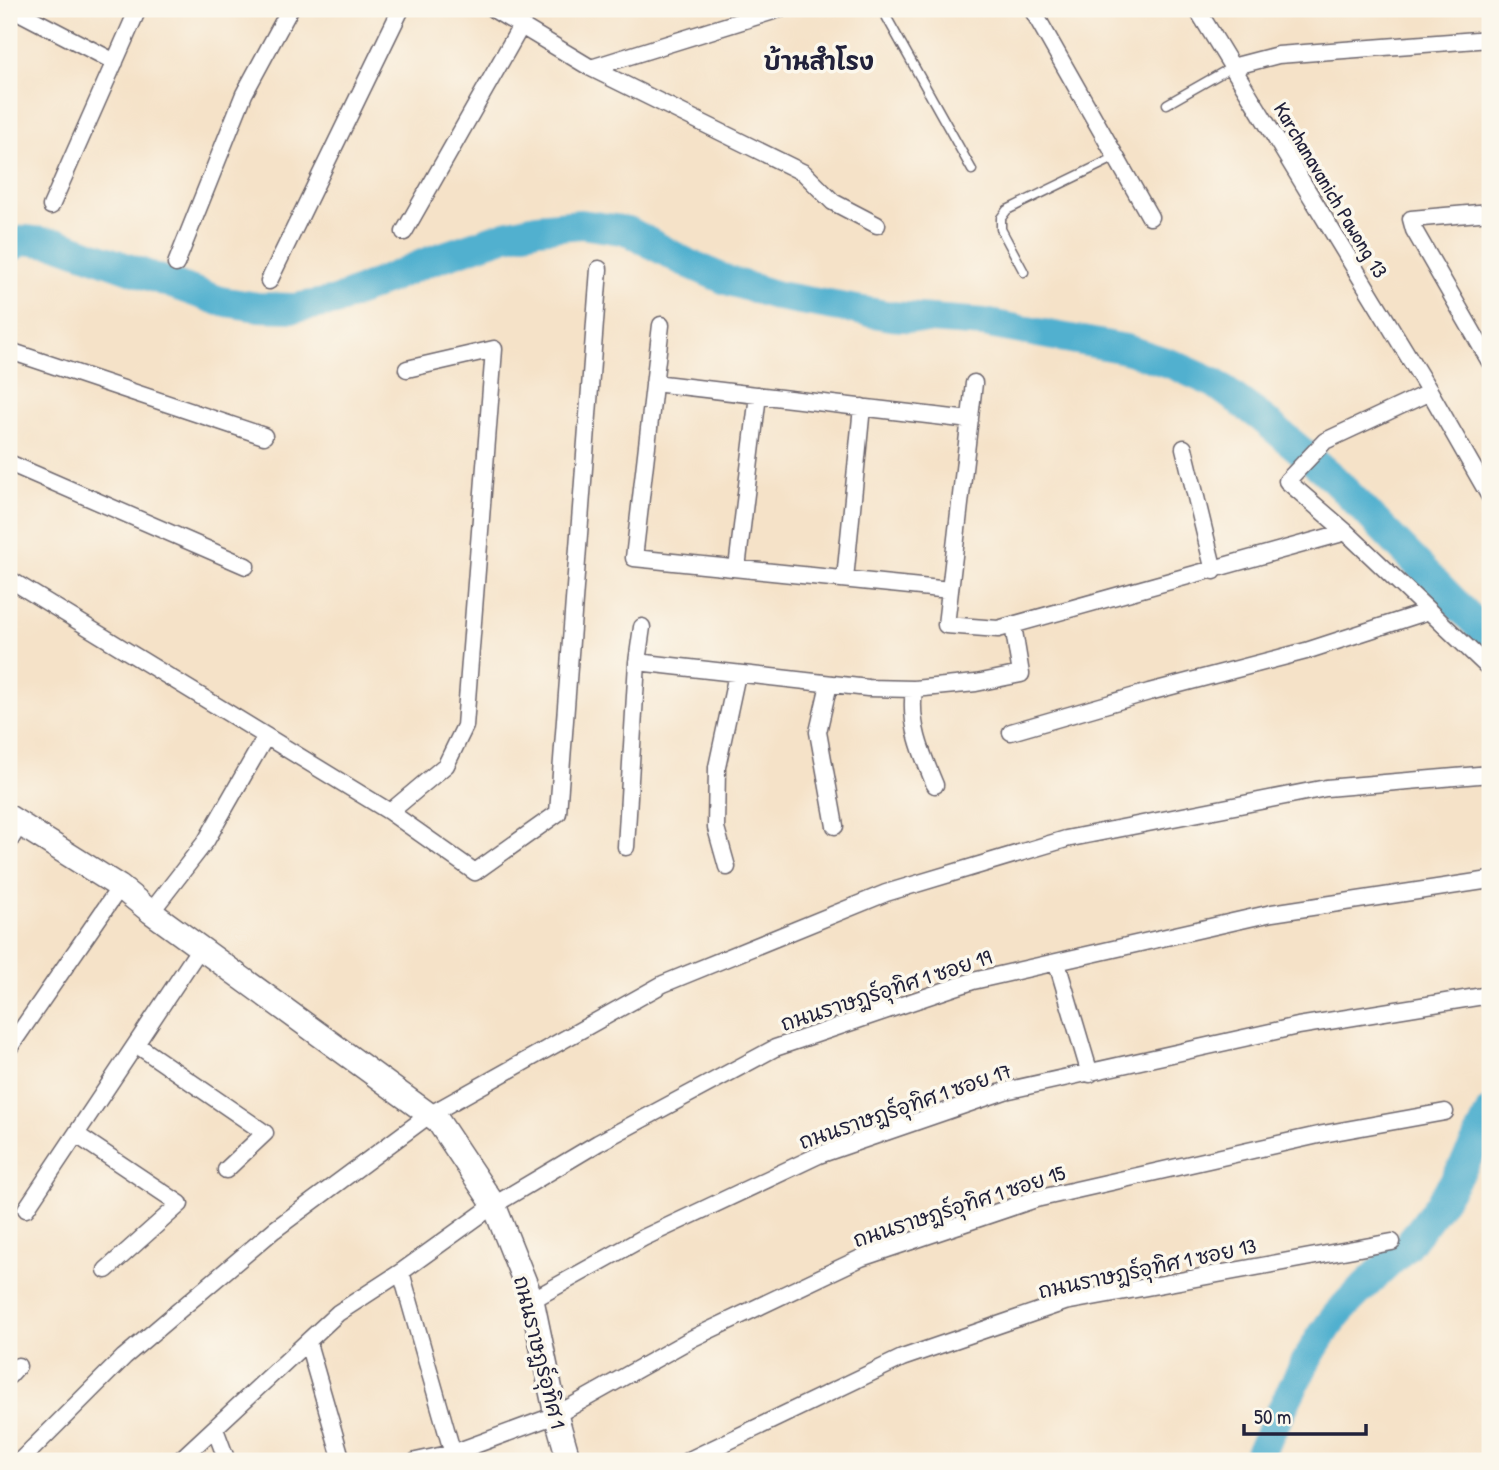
<svg xmlns="http://www.w3.org/2000/svg" width="1499" height="1470" viewBox="0 0 1499 1470" font-family="'Patrick Hand','Playpen Sans Thai',sans-serif">
<style>
.lines{fill:none;stroke-linecap:round;stroke-linejoin:round}
.river{stroke:#51b0cf;stroke-width:30}
.lane-casing{stroke:#6c656c;stroke-width:11}
.street-casing{stroke:#6c656c;stroke-width:19}
.secondary-casing{stroke:#6c656c;stroke-width:26}
.lane{stroke:#fff;stroke-width:8}
.street{stroke:#fff;stroke-width:16}
.secondary{stroke:#fff;stroke-width:23}
.labels{text-anchor:middle;dominant-baseline:central;stroke-width:7;stroke-linejoin:round;paint-order:stroke}
.street-label{font-size:21px;fill:#22223b;stroke:#fbf7ec}
.quarter-label{font-size:24px;font-weight:bold;fill:#22223b;stroke:#fbf7ec}
</style>
<rect width="100%" height="100%" fill="#fbf7ec"/>
<filter id="ink" filterUnits="userSpaceOnUse"><feTurbulence type="fractalNoise" baseFrequency=".0143" numOctaves="2"/><feDisplacementMap in="SourceGraphic" scale="14" xChannelSelector="R" yChannelSelector="G"/><feConvolveMatrix kernelMatrix="1 2 1 2 8 2 1 2 1" color-interpolation-filters="sRGB"/></filter>
<filter id="wash" filterUnits="userSpaceOnUse"><feTurbulence type="fractalNoise" baseFrequency=".00686" numOctaves="4" result="noise"/><feDisplacementMap in="SourceGraphic" scale="28" xChannelSelector="R" yChannelSelector="G"/><feGaussianBlur stdDeviation="1.57" result="paint"/><feColorMatrix in="noise" values="0 0 0 0 0 0 0 0 0 0 0 0 0 0 0 0 0 1.4 0 .05"/><feComposite in="paint" operator="in"/></filter>
<g filter="url(#wash)">
<rect width="100%" height="100%" fill="#f5e2c8"/>
<g class="lines">
<path class="river" d="M9,248l16,-8 35,4 160,57 38,6 36,1 42,-7 91,-39 79,-27 31,-7 44,-4 47,7 55,30 43,19 52,16 113,20 93,7 142,26 48,16 40,18 48,35 71,60 157,160
M1255,1461c28,-47 46,-102 81,-145 21,-26 49,-47 72,-72 33,-38 62,-85 82,-132"/>
</g>
</g>
<g filter="url(#ink)">
<g class="lines">
<defs>
<path id="lane" d="M882,9l90,161
M1167,104l65,-37
M1024,272l-23,-43v-11l6,-8 109,-53"/>
<path id="street" d="M493,9l98,59 213,105 29,29 44,23
M1032,9l118,208
M1197,9l233,383 60,105
M15,10l100,52
M1232,67l46,-12 212,-16
M591,68l189,-59
M51,206l87,-197
M1490,212l-79,7 3,11 76,132
M404,232l117,-206
M176,264l68,-170 46,-85
M269,281l132,-272
M661,325l-27,233 316,32
M9,358l1,-7 254,85
M654,383l316,37
M974,383l-28,242 52,4 348,-97
M1430,392l-105,49 -38,40 59,51 144,137
M1184,448l30,123
M9,463l237,103
M737,568l21,-173
M9,579l381,233 85,60 83,-59 41,-544
M845,579l17,-172
M637,662l231,26 46,1 62,-6 45,-9 -8,-49
M829,684l-11,48 17,94
M914,689c-5,35 7,63 21,96
M1011,732l138,-40 157,-41 123,-40
M390,812l56,-47 19,-39 29,-377 -87,20
M9,842l11,-18
M626,847l11,-185 5,-35
M727,867l-11,-39 1,-61 20,-93
M151,912l55,-71 60,-105
M1057,963l33,111
M137,1045l128,88 -39,37
M9,1048l111,-161
M77,1135l103,69 -74,66
M26,1209l174,-261
M401,1272l54,189
M532,1300l111,-62 176,-83 186,-64 293,-65 185,-30
M308,1343l34,118
M9,1376l9,-10
M215,1429l12,32
M20,1461l104,-104 150,-127 155,-115 234,-131 223,-91 180,-54 260,-51 164,-14
M179,1461l159,-148 63,-41 93,-67 104,-62 177,-95 198,-67 299,-68 218,-33
M416,1461l37,-8 103,-38 137,-77 168,-80 175,-59 287,-65 122,-22
M687,1461l215,-103 163,-56 327,-60"/>
<path id="secondary" d="M9,817l111,70 31,25 287,209 56,84 38,95 24,115 13,46"/>
</defs>
<use href="#lane" class="lane-casing"/>
<use href="#street" class="street-casing"/>
<use href="#secondary" class="secondary-casing"/>
<use href="#lane" class="lane"/>
<use href="#street" class="street"/>
<use href="#secondary" class="secondary"/>
</g>
</g>
<g class="labels">
<g class="street-label">
<text transform="translate(1331 190) rotate(59)">Karchanavanich Pawong 13</text>
<text transform="translate(886 990) rotate(-18)">ถนนราษฎร์อุทิศ 1 ซอย 19</text>
<text transform="translate(905 1106) rotate(-19)">ถนนราษฎร์อุทิศ 1 ซอย 17</text>
<text transform="translate(959 1206) rotate(-18)">ถนนราษฎร์อุทิศ 1 ซอย 15</text>
<text transform="translate(1147 1268) rotate(-12)">ถนนราษฎร์อุทิศ 1 ซอย 13</text>
<text transform="translate(540 1352) rotate(76)">ถนนราษฎร์อุทิศ 1</text>
</g>
<g class="quarter-label">
<text x="819" y="61">บ้านสำโรง</text>
</g>
</g>
<rect width="1499" height="1470" fill="none" stroke="#fbf7ec" stroke-width="35"/>
<path d="M1244 1424v10h122v-10" fill="none" stroke="#22223b" stroke-width="3.5"/>
<text x="1254" y="1424" font-size="21" fill="#22223b" stroke="#fbf7ec" stroke-width="5" paint-order="stroke">50 m</text>
</svg>
